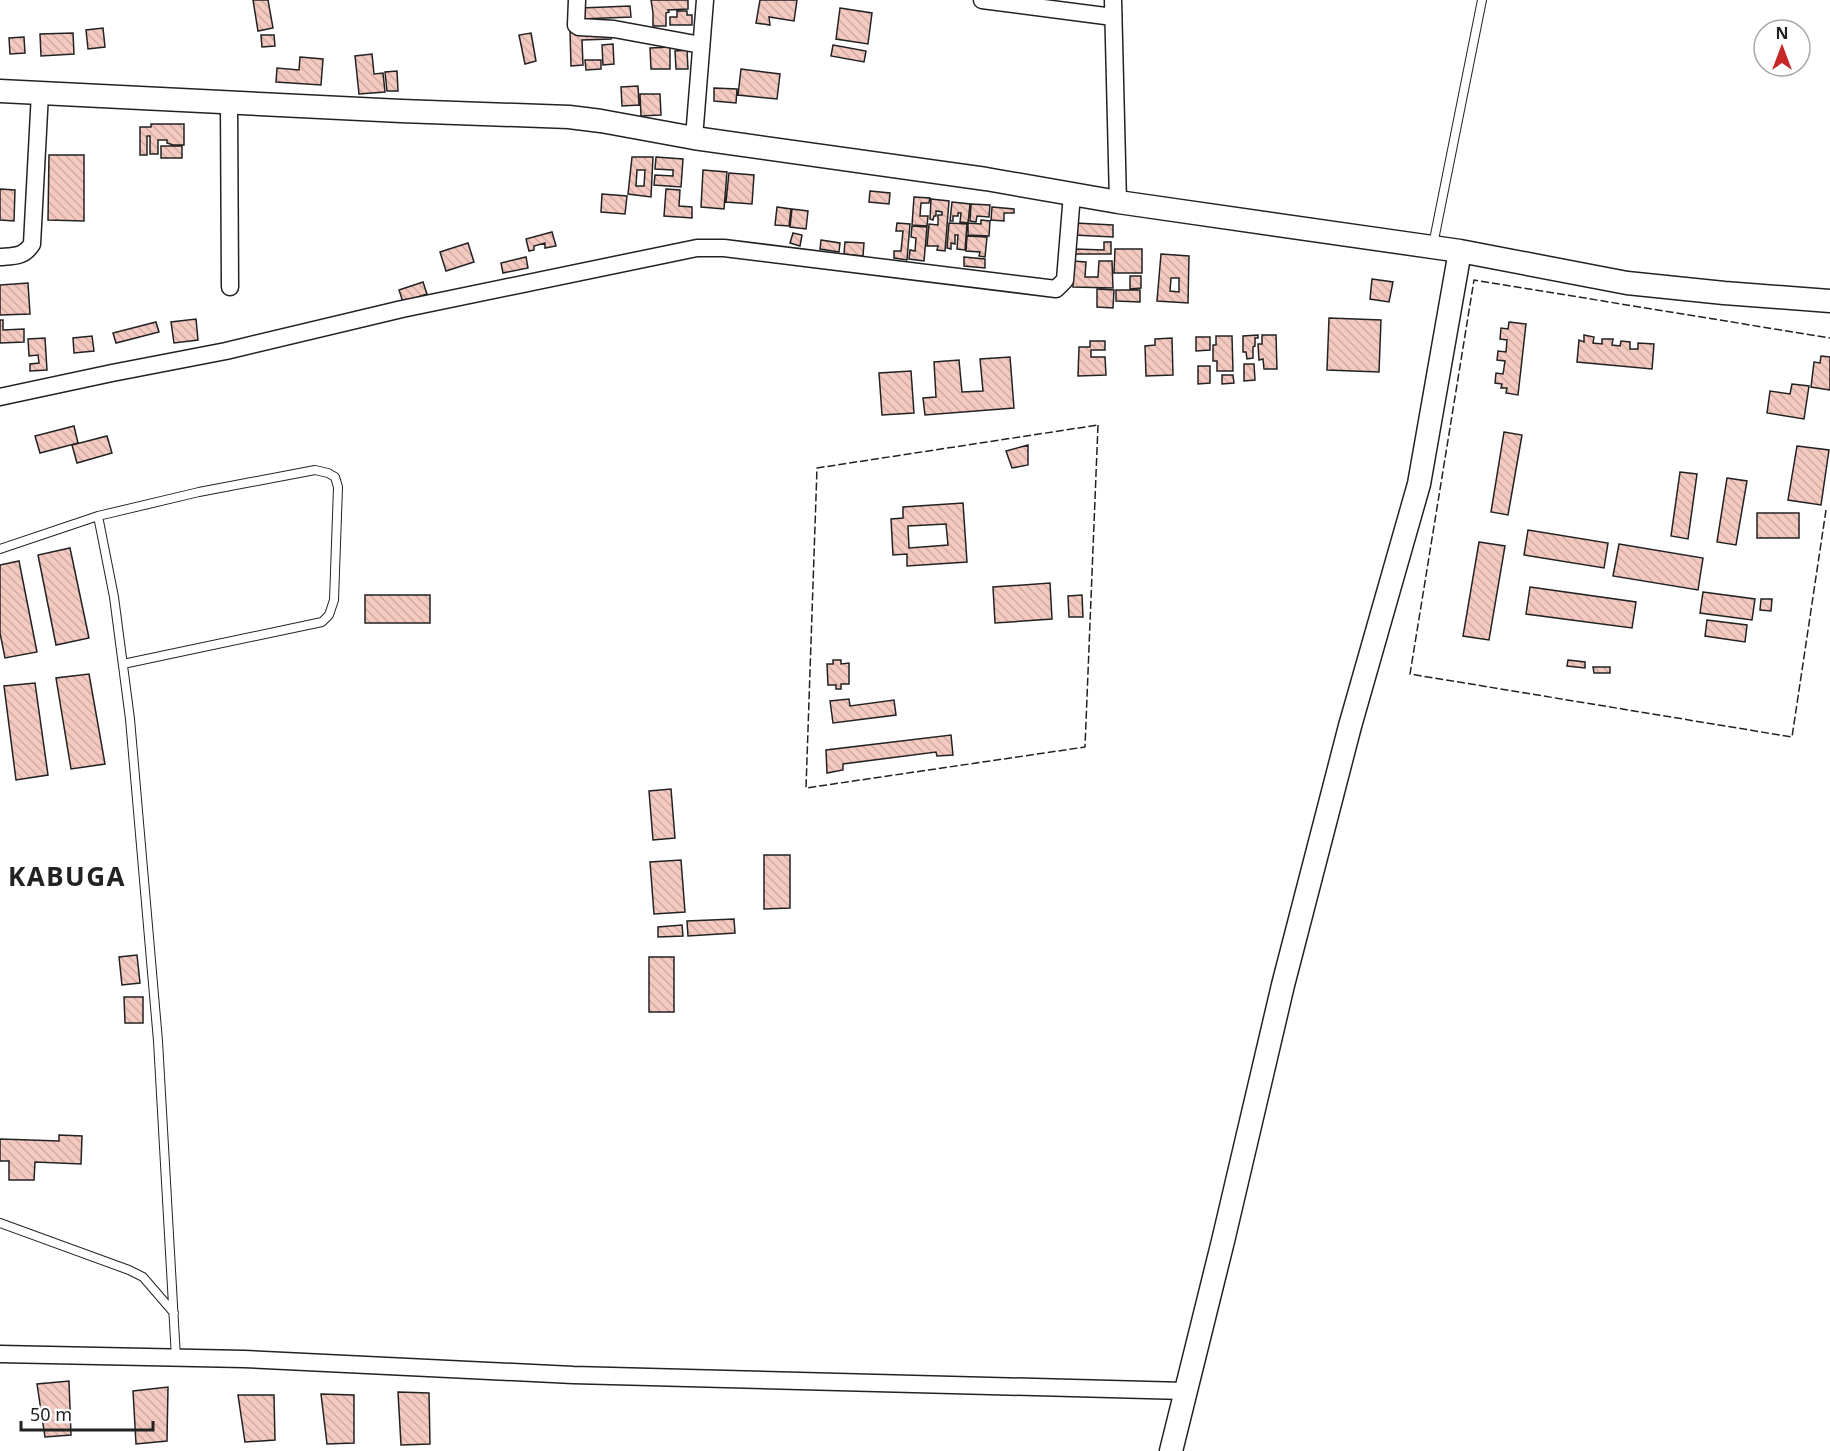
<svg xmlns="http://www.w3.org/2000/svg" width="1830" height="1451" viewBox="0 0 1830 1451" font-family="'Noto Sans',sans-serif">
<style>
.building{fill:url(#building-back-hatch);stroke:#222;stroke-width:1.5;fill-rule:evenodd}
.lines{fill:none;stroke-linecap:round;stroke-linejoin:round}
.lane-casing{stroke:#222;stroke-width:10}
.street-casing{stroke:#222;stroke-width:19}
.secondary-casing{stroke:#222;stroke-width:25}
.lane{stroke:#fff;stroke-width:8}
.street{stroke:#fff;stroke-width:16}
.secondary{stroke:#fff;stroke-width:22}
.fence{stroke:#222;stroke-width:1.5;stroke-dasharray:8 3;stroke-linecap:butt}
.labels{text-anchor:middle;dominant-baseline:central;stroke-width:4.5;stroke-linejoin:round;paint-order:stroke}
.district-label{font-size:26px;font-weight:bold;letter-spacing:1.5px;fill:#222;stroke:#fff}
</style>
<defs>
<pattern id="building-back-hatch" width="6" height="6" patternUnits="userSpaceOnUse" patternTransform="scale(1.5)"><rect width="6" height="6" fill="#f3c9c0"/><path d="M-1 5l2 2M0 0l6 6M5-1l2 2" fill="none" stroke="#d0aca5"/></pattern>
</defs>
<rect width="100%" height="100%" fill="#fff"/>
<path class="building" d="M253,0h15l5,28 -15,3z
M651,0h37v9l-20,1 1,2 -3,1v13h-13v-13z
M760,0h37l-3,21 -25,-4 1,8 -14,-2z
M630,6l1,11 -50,2v-11z
M840,8l32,5 -4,31 -32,-5z
M677,11h10v4h5v10h-22v-8h7z
M103,28l2,19 -17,2 -2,-19z
M610,30l1,9 -29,1 1,25 -12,1 -1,-35z
M73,33l1,21 -33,2 -1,-22z
M531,33l5,28 -11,3 -6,-29z
M261,35h13l1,11 -13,1z
M24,37l1,16 -15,1 -1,-16z
M613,44l1,20 -11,1 -1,-20z
M833,45l33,6 -2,11 -33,-6z
M670,47v22h-19l-1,-21z
M687,50l1,19h-12l-1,-18z
M372,54l2,20 9,-1 2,19 -26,2 -4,-38z
M300,57l23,2 -2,26 -45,-3 1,-14 22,2z
M585,60h16v9l-15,1z
M741,69l39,5 -3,25 -39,-4z
M397,71l1,20h-11l-2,-19z
M638,86l1,19 -17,1 -1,-19z
M714,88l23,1 -1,14 -22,-2z
M640,94h20l1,21 -20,1z
M151,124h33v21h-11l-6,-2v-3h-9v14h-8v-18h-3v19h-7v-28h11z
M161,146h21v12h-21z
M49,155h35v66l-36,-1z
M632,157h21l-2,40 -23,-3zM637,170h8l-1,16h-8z
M656,157l27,2 -2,28 -27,-2 1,-10 18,1v-6l-18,-1z
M703,170l24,2 -3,37 -23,-2z
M729,173l25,2 -2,29 -26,-2z
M0,189l15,1 -1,31 -14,-1z
M666,189l14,1 -1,16 13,1v11l-28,-2z
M870,191l20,2 -1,11 -20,-2z
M602,194l25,2 -2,18 -24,-2z
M914,197l16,1 -1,5h-8l-1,13h8l-1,10 -15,-1z
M931,199l18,2 -4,50 -8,-1 1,-4h-11l2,-22 9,1v-10h4v-3l-6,-1v5h-2l-1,4 -3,-1z
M952,202l18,2 -2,19 -8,-1 1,-9h-3v3h-5v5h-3z
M971,204l19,1 -1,12 -12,-1 -1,6 -6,-1z
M777,207l14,2 -2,17 -14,-1z
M992,207l22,2v4h-10v8l-13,-1z
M792,209l16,2 -2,18 -16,-2z
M981,220l9,1 -1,15 -21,-1v-12l13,1z
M897,223l13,1 -3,36 -13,-2v-7h7l2,-20h-7z
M949,223l18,1 -2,26 -8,-1 1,-14h-3v9l-4,-1v6l-4,-1z
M1075,223l38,2v12l-39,-2z
M912,226l15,1 -3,34 -15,-2 1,-9 5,1 1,-13 -5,-1z
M552,232l4,14 -11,2v-5l-11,3v4l-5,1 -3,-12z
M793,233l9,2 -2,11 -10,-3z
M967,236l20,1 -2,20 -6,-1 1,-4 -14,-1z
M821,240l19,3 -1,9 -19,-3z
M845,242l19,1 -1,13 -19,-2z
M1104,242h7v12h-36v-5l29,1z
M468,243l6,19 -28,9 -6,-19z
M1115,249h27v24h-28z
M1161,254l28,2 -1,47 -31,-2zM1171,278h8v14l-9,-1z
M526,257l2,11 -25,5 -2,-10z
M964,257l21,2v9l-21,-2z
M1073,261l13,1 -1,15h13l1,-16h13l1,27 -40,-1z
M1130,276h11v12l-11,1z
M1372,279l21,3 -4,20 -19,-3z
M423,282l4,12 -24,8 -4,-12z
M28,283l2,31 -30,1v-30z
M1097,289l17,1 -1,18 -16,-1z
M1116,290h24v12l-24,-1z
M1329,318l52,2 -2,52 -52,-2z
M196,319l2,21 -24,3 -3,-21z
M0,320h3v10l21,-1v13l-24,1z
M156,322l3,10 -43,11 -3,-10z
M1509,322l17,2 -8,71 -12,-2 1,-5h-6l1,-4 -7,-1 1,-10 7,1 2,-13 -8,-1 1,-9 8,1 1,-12 -7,-1 1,-11 7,1z
M1258,335v3h-3v8l-2,1v11l-6,1 -1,-7h-3v-16z
M1262,335h14l1,34h-13l-1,-10 -4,1 -1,-16h4z
M1584,335l10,2 -1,6 9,1v-5h11l-1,6 8,1 1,-5 9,1v7h8v-6l16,1 -2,25 -75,-7 2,-22 5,2z
M92,336l2,15 -20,2 -1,-15z
M1216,336h16l1,35h-16v-10h-4v-16h3z
M1196,337h14v13l-14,1z
M45,338l2,32 -17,1v-7l9,-1 -1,-8 -9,1 -1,-17z
M1172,338l1,37 -27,1 -1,-30 10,-1v-6z
M1090,341h15v9h-14v7h14l1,18 -28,1 1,-29h11z
M1821,356l9,1v33l-19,-3 3,-25 6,1z
M1010,357l4,51 -89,7 -2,-17 13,-1 -2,-35 25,-2 3,32 21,-1 -3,-32z
M1244,364h10l1,16 -11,1z
M1198,366h12v17l-12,1z
M911,371l3,42 -32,2 -3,-42z
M1222,375h11l1,8 -12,1z
M1792,384l17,2 -5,33 -37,-6 3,-22 20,3z
M74,426l4,17 -38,10 -5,-17z
M1504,432l18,3 -14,80 -17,-3z
M107,436l5,17 -35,10 -5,-18z
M1028,445v20l-16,3 -6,-17z
M1797,446l32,4 -8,55 -33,-5z
M1680,472l17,2 -9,65 -17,-3z
M1727,478l20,3 -11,64 -19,-3z
M963,503l4,59 -60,4v-12l-14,1 -2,-36 12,-1v-11zM946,524l2,21 -39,3 -1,-22z
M1757,513h42v25h-42z
M1528,530l80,13 -4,25 -80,-13z
M1479,542l26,4 -16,94 -26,-4z
M1619,544l84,14 -5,32 -85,-14z
M70,548l19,90 -33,7 -18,-90z
M19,561l18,91 -32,6 -5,-25v-68z
M1050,583l2,36 -57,4 -2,-36z
M1530,587l106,15 -4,26 -106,-14z
M1703,592l52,7 -3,21 -52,-7z
M365,595h65v28h-65z
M1082,595l1,22h-14l-1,-21z
M1761,599h11l-1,12 -11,-1z
M1707,620l40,5 -2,17 -40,-6z
M833,660h8v4l8,-1v21h-8v5h-5v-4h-8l-1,-21h6z
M1568,660l17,2v6l-18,-2z
M1593,667h17v6h-16z
M89,674l16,90 -34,5 -15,-91z
M35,683l13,92 -32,5 -12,-94z
M849,699l1,7 44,-6 2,15 -63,8 -3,-22z
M951,735l2,20 -16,1 -1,-4 -93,12v6l-16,3 -1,-23z
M671,789l4,49 -22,2 -4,-49z
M764,855h26v53l-26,1z
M681,860l4,52 -31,2 -4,-52z
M734,919l1,14 -47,3 -1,-15z
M682,925l1,11 -25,1v-10z
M137,955l3,28 -18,2 -3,-28z
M649,957h25v55h-25z
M124,997h19v26h-18z
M59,1135l23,1 -1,28 -46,-2 -1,18h-25v-19h-9v-22l59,2z
M69,1381l2,54 -26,2 -8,-53z
M168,1387l-1,54 -31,3 -3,-53z
M398,1392l31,1 1,51 -29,1z
M321,1394l33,1v48l-27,1z
M238,1395h36l1,45 -30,2z"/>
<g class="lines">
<defs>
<path id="lane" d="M1433,245l49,-245
M98,516l16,81 16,122 28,322 18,317
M0,549l98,-33 101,-24 116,-22 13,3 7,4 3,10 -4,113 -5,15 -7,7 -199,42
M0,1223l129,47 14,7 31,36"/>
<path id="street" d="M577,0l-1,25 3,2 35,2 87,16
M982,0l131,17
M1113,0l5,202
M229,102l1,185
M694,138l11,-138
M0,257c14,-1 24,0 32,-13l8,-151
M0,397l112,-24 114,-22 176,-42 295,-61h27l332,41 9,-9 7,-86
M0,1354l244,5 329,16 612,16"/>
<path id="secondary" d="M0,91l401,20 168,6 32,4 93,17 292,41 132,23 342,49 167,32 97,10 106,8
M1171,1451l52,-210 60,-256 67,-259 69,-242 41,-233"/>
</defs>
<use href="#lane" class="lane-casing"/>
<use href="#street" class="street-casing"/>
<use href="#secondary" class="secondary-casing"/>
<use href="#lane" class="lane"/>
<use href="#street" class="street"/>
<use href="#secondary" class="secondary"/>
<path class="fence" d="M1098,425l-13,322 -279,41 11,-320z
M1826,510l-34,227 -382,-63 64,-394 356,58"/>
</g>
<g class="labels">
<g class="district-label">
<text x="67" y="876">KABUGA</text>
</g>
</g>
<g transform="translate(1782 48)"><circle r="28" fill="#ffffff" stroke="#a7a7a7" stroke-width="1.5"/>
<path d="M0-4.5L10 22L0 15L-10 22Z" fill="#c62828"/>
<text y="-9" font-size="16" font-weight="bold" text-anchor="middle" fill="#222222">N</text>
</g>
<path d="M21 1421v9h132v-9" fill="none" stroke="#222222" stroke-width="3"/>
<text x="30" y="1421" font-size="18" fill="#222222" stroke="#ffffff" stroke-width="4.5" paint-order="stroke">50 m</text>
</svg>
